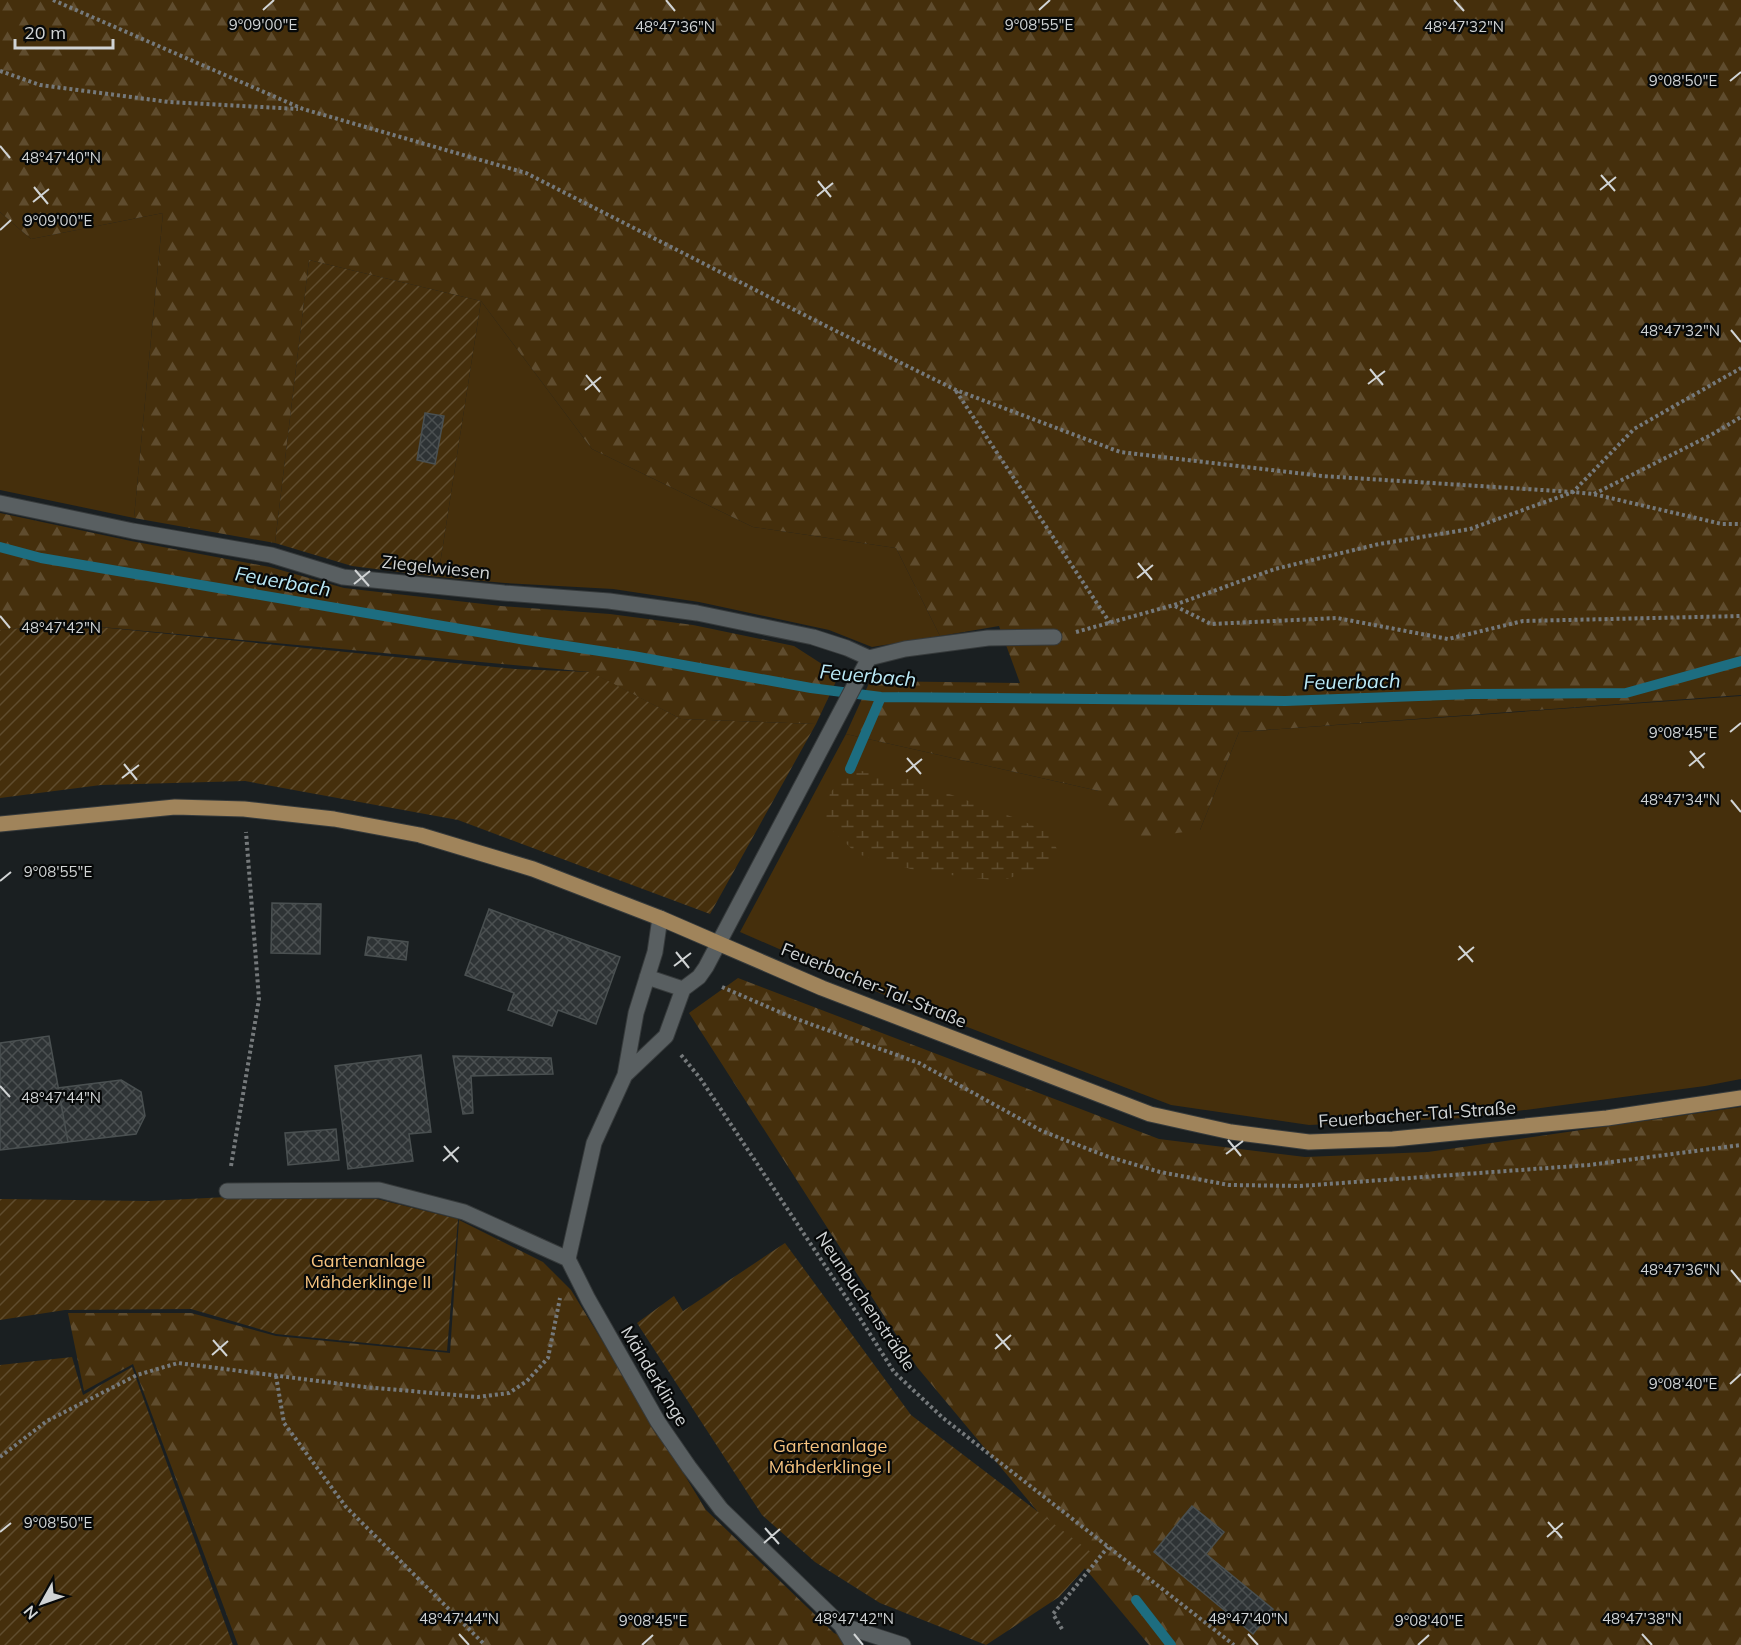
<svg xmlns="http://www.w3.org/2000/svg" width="1741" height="1645" viewBox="0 0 1741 1645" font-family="Mulish,sans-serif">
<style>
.grass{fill:#452f0c}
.forest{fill:url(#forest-firs)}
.wetland{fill:url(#wetland-marsh)}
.garden{fill:url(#garden-furrows)}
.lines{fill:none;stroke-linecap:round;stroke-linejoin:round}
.stream{stroke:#1d6d80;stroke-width:10}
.building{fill:url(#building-cross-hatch);stroke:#4a5051;stroke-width:1.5}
.minor-casing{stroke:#363a3b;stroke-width:17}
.major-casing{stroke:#363a3b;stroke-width:17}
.path{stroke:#75797b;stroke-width:4;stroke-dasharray:3 3;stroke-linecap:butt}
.minor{stroke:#595f61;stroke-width:15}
.major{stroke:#a0845b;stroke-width:15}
.ticks{fill:none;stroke:#d1d4d5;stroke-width:2}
.labels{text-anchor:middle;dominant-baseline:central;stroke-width:4.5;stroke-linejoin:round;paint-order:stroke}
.street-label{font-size:18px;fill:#d1d4d5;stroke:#070909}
.park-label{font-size:18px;fill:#f7c480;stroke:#070909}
.water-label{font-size:20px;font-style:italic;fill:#bbeaf7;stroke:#070909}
.ticks-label{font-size:15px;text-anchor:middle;fill:#d1d4d5;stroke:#070909;stroke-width:4.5;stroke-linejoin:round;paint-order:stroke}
</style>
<defs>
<pattern id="forest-firs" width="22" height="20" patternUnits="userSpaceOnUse" patternTransform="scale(1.5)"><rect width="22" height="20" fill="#452f0c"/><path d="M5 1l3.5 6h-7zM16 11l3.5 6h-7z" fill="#5f4c2e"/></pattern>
<pattern id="wetland-marsh" width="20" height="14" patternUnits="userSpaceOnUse" patternTransform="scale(1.5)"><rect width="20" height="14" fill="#452f0c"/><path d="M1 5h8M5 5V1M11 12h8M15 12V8" fill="none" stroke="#5f4c2e"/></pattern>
<pattern id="garden-furrows" width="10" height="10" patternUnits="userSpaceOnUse" patternTransform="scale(1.5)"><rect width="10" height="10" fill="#452f0c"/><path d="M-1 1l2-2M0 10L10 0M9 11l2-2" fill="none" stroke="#5f4c2e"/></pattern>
<pattern id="building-cross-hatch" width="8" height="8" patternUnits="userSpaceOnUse" patternTransform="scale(1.5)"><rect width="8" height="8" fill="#2e3335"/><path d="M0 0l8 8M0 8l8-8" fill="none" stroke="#4b5051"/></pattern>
</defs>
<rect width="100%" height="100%" fill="#1a1f21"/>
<path class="grass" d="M0,212l31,27 132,-26 -29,305 -134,-28z
M481,301l111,148 161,78 143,21 44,88 -68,11 -43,-17 -130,-28 -86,-13 -108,-6 -67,-6z
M1741,696v383l-36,7 -240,32 -156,7 -138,-20 -282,-108 -149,-65 106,-198 253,57 101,39 39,-98z"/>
<path class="forest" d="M0,0h1741v695l-502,37 -39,98 -69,9 -32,-48 -253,-57 24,-53 150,2 -21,-57 -59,10 -44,-88 -143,-21 -161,-78 -111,-148 -172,-41 -34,283 -141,-25 29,-305 -132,26 -31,-27z
M0,513l131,28 139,26 74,21 157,18 109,8 83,11 101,21 45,29 -23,49 -135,-5 -91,-47 -521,-48 -69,6z
M738,978l421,161 146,18 123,-5 313,-45v538h-592l-232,-278 -228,-354z
M459,1220l84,42 28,28 135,220 128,123 27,12h-623l-105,-281 -49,27 -16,-78h123l85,23 174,17z"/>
<path class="wetland" d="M850,769l58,10 110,40 30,13 11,21 -9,12 -50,16 -82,-10 -61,-17 -32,-31 5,-30z"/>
<path class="garden" d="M309,260l172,41 -43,276 -86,-11 -77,-23z
M69,624l446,45 76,3 90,47 135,5 -106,190 -252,-94 -213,-39 -144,4 -101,13v-168z
M227,1197l150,2 81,20 -11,132 -171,-17 -85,-25 -126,1 -65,10v-121l149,2z
M785,1243l126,172 185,141 -37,41 -73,48 -106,-42 -65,-41 -53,-47 -125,-192 37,-27 9,15z
M72,1357l11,38 49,-28 101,278h-233v-280z"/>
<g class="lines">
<path class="stream" d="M0,547l41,11 479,81 113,17 178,32 70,9 404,4 187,-7 154,-1 115,-32
M850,769l31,-72
M1136,1600l35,45"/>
</g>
<path class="building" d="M425,413l19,3 -9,48 -18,-4z
M272,903l49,1 -1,50 -49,-1z
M489,909l131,48 -24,67 -38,-14 -6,16 -44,-16 6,-17 -49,-18z
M368,937l40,5 -2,18 -41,-5z
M49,1036l19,106 -68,8v-107z
M421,1055l10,77 -22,2 4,27 -65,8 -13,-103z
M453,1056l98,2 2,16 -82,2 2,37 -10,1z
M121,1080l20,12 4,24 -9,18 -68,8 -10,-54z
M336,1129l3,31 -51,5 -3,-32z
M1192,1506l32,26 -18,22 67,55 -20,25 -99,-82z"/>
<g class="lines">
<defs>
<path id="minor" d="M0,503l133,28 138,24 72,22 161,16 105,8 88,12 116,24 34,11 22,10
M660,918l-5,34 -19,61 -11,62 -31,68 -26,116 20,40 70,123 31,45 32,42 120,116 12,20
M647,977l36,12
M625,1075l41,-39 17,-47 16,-12 7,-10 163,-309 36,-9 83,-11 66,-1
M227,1191l152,-1 85,22 104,47
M841,1625l62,20"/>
<path id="major" d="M0,824l175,-17 69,2 90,10 86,16 113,34 127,49 162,70 328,126 81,18 78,10 84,-3 214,-21 134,-20"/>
</defs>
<use href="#minor" class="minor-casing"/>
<use href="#major" class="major-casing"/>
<path class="path" d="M53,0l250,109 223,64 306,156 124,61 164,62 202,24 251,16 20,2 129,30h19
M0,71l40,14 129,17 129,7
M956,391l154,232
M1594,494l117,-59 30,-18
M1175,606l36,18 126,-6 111,21 75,-18 218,-5
M1076,632l98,-27 101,-36 104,-25 91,-15 103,-37 61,-63 107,-61
M722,987l69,30 128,46 123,68 64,25 54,16 69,13 71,1 289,-21 152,-20
M681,1055l19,23 158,237 36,57 49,46 291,227
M231,1166l28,-167 -13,-167
M276,1376l8,47 62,84 139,138
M0,1457l47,-36 90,-46 41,-12 187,24 113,10 31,-4 18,-12 21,-23 12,-60
M1062,1629l-9,-15 55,-67"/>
<use href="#minor" class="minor"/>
<use href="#major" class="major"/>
</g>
<path class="ticks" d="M666,0l9,11M1454,0l10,11M263,10l11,-10M1039,10l11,-10M1730,81l11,-9M0,146l10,12M1601,175l14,16M818,181l13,16M34,187l14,17M1600,190l16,-13M817,196l16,-13M33,202l16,-13M0,230l11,-10M1731,330l10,12M1370,369l13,16M586,375l14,17M1368,384l17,-13M585,390l16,-13M1138,563l14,17M355,570l14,16M1137,578l16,-13M354,584l16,-13M0,616l10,12M1730,732l11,-9M1690,751l14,17M907,758l14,16M124,764l13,16M1689,766l16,-13M906,772l16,-13M122,778l17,-13M1731,800l10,12M0,881l11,-9M1459,946l14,16M676,952l13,16M1458,960l16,-13M674,966l17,-13M0,1086l10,11M1228,1140l13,16M444,1146l14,16M1226,1154l17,-13M443,1161l16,-14M1731,1270l10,12M996,1334l14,16M213,1340l14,16M995,1349l16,-14M212,1355l16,-14M1730,1384l11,-10M1548,1522l14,16M765,1528l14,16M0,1532l11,-9M1547,1537l16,-14M764,1543l16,-14M459,1634l10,11M854,1634l9,11M1248,1634l10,11M1642,1634l10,11M642,1645l11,-10M1418,1645l11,-10"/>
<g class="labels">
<g class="street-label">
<text transform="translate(436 567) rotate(6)">Ziegelwiesen</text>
<text transform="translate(874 985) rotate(22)">Feuerbacher-Tal-Straße</text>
<text transform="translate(1417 1114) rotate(-4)">Feuerbacher-Tal-Straße</text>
<text transform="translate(866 1301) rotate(56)">Neunbuchensträßle</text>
<text transform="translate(655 1376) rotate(59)">Mähderklinge</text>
</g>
<g class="park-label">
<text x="368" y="1260">Gartenanlage<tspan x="368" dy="21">Mähderklinge II</tspan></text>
<text x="830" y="1445">Gartenanlage<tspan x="830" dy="21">Mähderklinge I</tspan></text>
</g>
<g class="water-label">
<text transform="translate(283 581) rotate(10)">Feuerbach</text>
<text transform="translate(868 675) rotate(5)">Feuerbach</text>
<text transform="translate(1352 681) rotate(-1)">Feuerbach</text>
</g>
</g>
<g class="ticks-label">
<text x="263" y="30">9°09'00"E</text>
<text x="1039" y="30">9°08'55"E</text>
<text x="1464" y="32">48°47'32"N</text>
<text x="675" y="32">48°47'36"N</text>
<text x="1683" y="86">9°08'50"E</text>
<text x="61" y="163">48°47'40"N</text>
<text x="58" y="226">9°09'00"E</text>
<text x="1680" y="336">48°47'32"N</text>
<text x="61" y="633">48°47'42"N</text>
<text x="1683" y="738">9°08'45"E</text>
<text x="1680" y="805">48°47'34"N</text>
<text x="58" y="877">9°08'55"E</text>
<text x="61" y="1103">48°47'44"N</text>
<text x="1680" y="1275">48°47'36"N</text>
<text x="1683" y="1389">9°08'40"E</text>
<text x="58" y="1528">9°08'50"E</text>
<text x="459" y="1624">48°47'44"N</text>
<text x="854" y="1624">48°47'42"N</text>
<text x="1248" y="1624">48°47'40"N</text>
<text x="1642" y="1624">48°47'38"N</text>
<text x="653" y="1626">9°08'45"E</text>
<text x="1429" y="1626">9°08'40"E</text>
</g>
<g transform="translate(42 1603) rotate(230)" stroke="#070909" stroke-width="4.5" paint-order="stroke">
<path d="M0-4.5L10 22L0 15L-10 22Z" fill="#d1d4d5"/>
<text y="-9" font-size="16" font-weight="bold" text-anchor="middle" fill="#d1d4d5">N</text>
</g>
<path d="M15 39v9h98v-9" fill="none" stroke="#d1d4d5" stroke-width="3"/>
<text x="24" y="39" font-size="18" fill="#d1d4d5" stroke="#070909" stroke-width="4.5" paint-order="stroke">20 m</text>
</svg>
